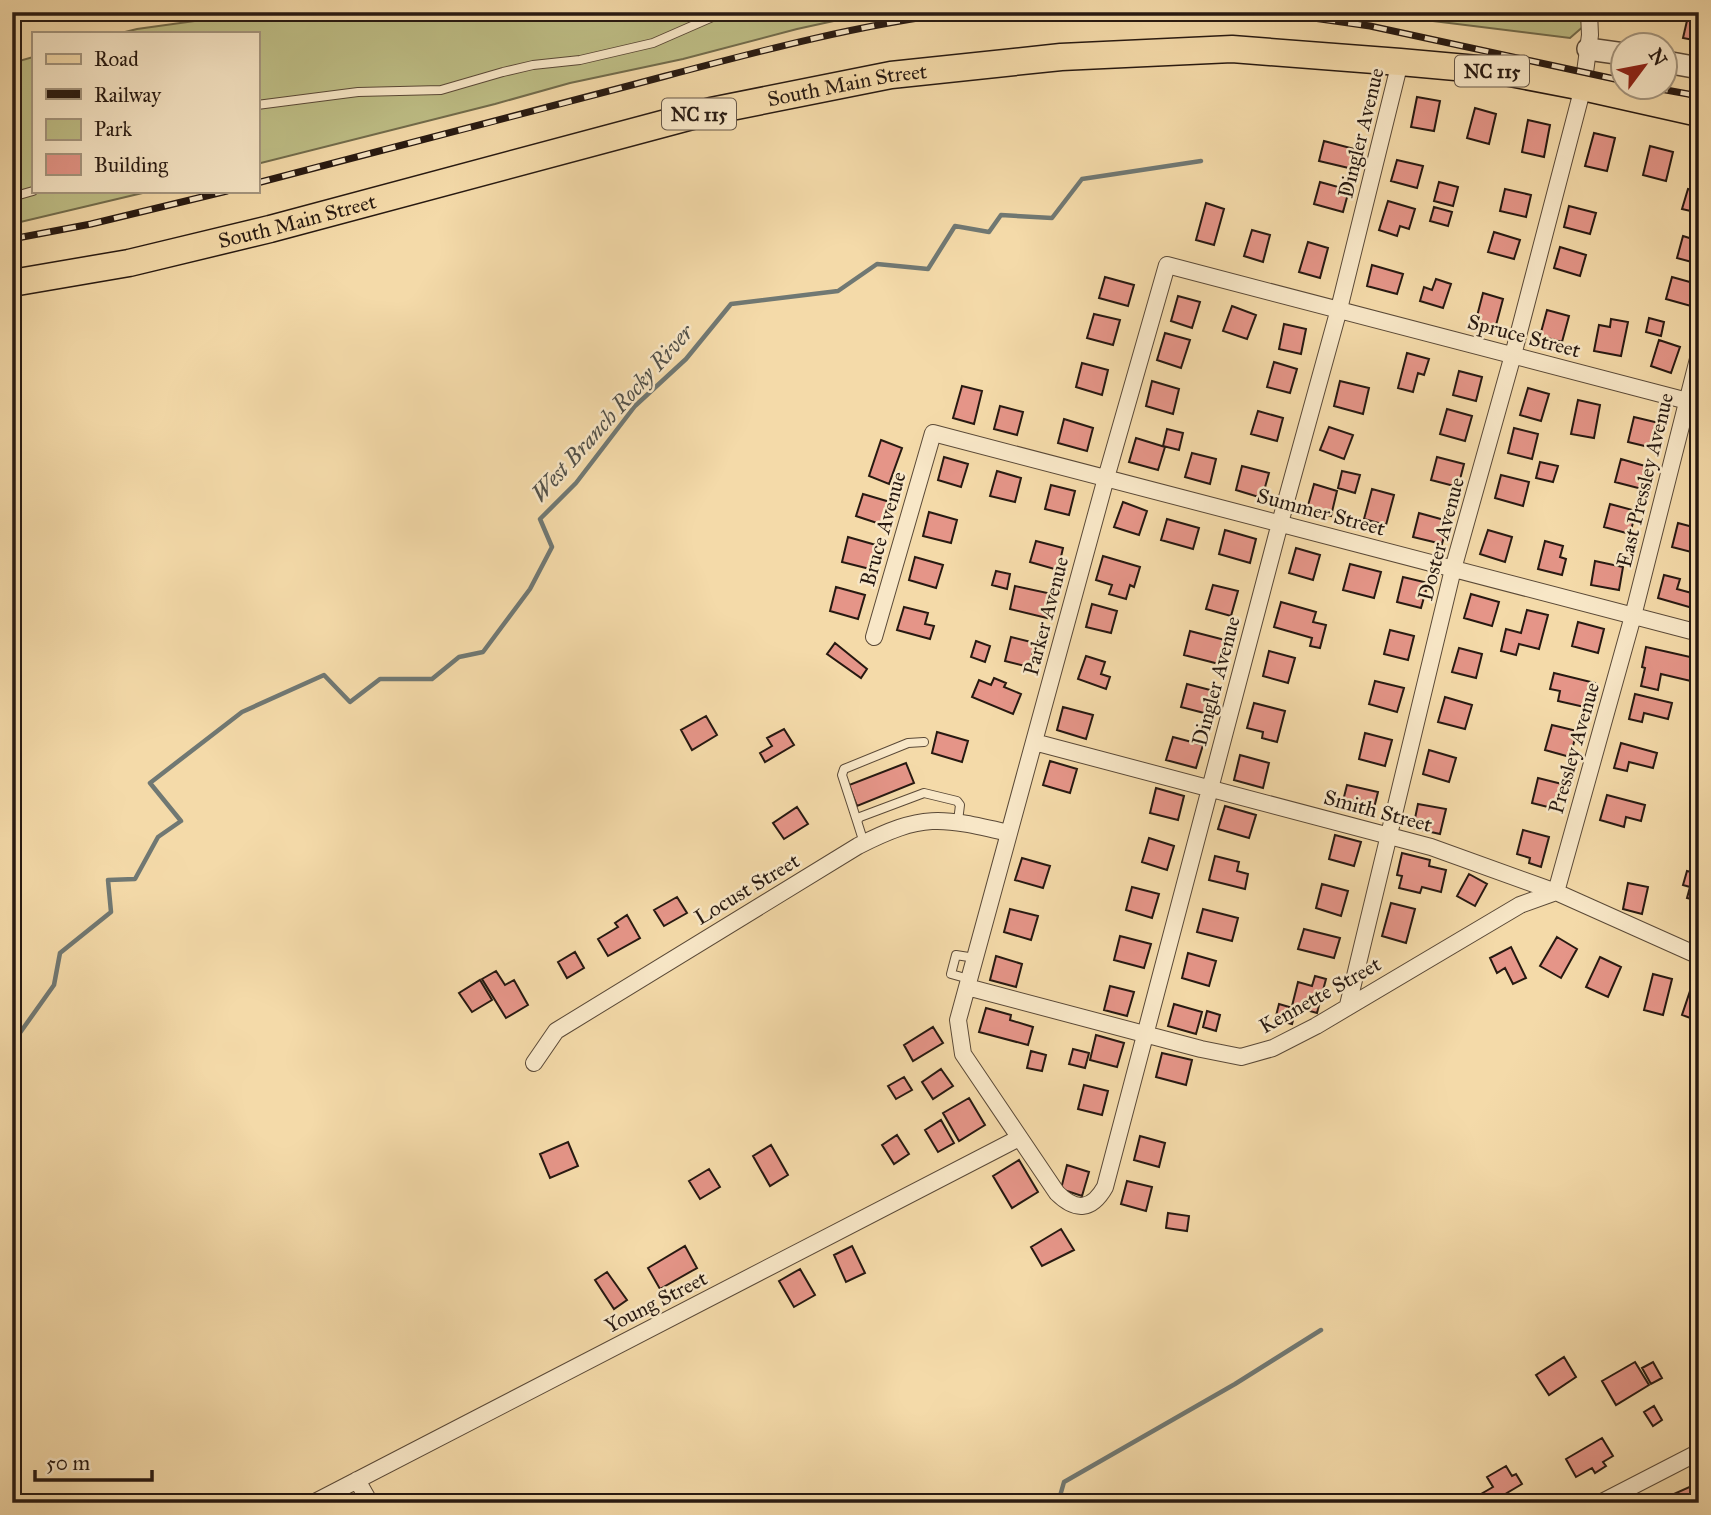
<svg xmlns="http://www.w3.org/2000/svg" width="1711" height="1515" viewBox="0 0 1711 1515" font-family="'IM FELL Great Primer',serif">
<style>
.green{fill:#bebe86;stroke:#726c4c;stroke-width:2}
.lines{fill:none;stroke-linecap:round;stroke-linejoin:round}
.stream{stroke:#707873;stroke-width:4.5}
.building{fill:#e59588;stroke:#271911;stroke-width:2}
.service-casing{stroke:#5a4937;stroke-width:10}
.minor-casing{stroke:#5a4937;stroke-width:18}
.tertiary-casing{stroke:#5a4937;stroke-width:24}
.primary-casing{stroke:#271911;stroke-width:29}
.service{stroke:#f8e7c7;stroke-width:8}
.minor{stroke:#f8e7c7;stroke-width:16}
.tertiary{stroke:#f8e7c7;stroke-width:21}
.primary{stroke:#f4daa9;stroke-width:26}
.rail-casing{stroke:#271911;stroke-width:7}
.rail{stroke:#f8e7c7;stroke-width:4.5;stroke-dasharray:13;stroke-linecap:butt}
.labels{text-anchor:middle;dominant-baseline:central;stroke-width:5;stroke-linejoin:round;paint-order:stroke}
.shield{fill:#f8e7c7;stroke:#665748;stroke-width:2}
.shield-label{font-size:19px;font-weight:bold;fill:#271911}
.street-label{font-size:21px;fill:#271911;stroke:#f8e7c7}
.water-label{font-size:23px;font-style:italic;fill:#52514a;stroke:#f8e7c7}
</style>
<rect width="100%" height="100%" fill="#f4daa9"/>
<filter id="stains"><feTurbulence type="fractalNoise" baseFrequency=".00286" numOctaves="4"/><feColorMatrix values="0 0 0 0 .2 0 0 0 0 .09 0 0 0 0 .02 0 0 0 .5 -.17"/></filter>
<radialGradient id="worn" r=".72"><stop offset=".6" stop-color="#630" stop-opacity="0"/><stop offset="1" stop-color="#630" stop-opacity=".3"/></radialGradient>
<path class="green" d="M259,12h616l-78,17 -114,30 -113,24 -75,21 -238,60v-131h-136l16,-4z
M1360,12h240l-30,26z
M33,57v134h118l-139,33v-161z"/>
<g class="lines">
<path class="stream" d="M12,1044l42,-59 6,-32 51,-41 -3,-32 27,-1 23,-42 23,-16 -31,-38 92,-71 82,-37 26,27 30,-23h52l27,-22 24,-5 47,-63 22,-42 -12,-28 36,-36 59,-77 51,-47 45,-55 107,-13 39,-27 51,5 27,-43 34,6 12,-17 51,3 30,-39 119,-18
M1058,1503l6,-21 171,-98 86,-54"/>
</g>
<path class="building" d="M1689,12h10v29l-16,-3z
M1417,97l23,4 -6,30 -23,-4z
M1475,108l21,6 -7,30 -22,-6z
M1528,120l22,5 -6,32 -22,-5z
M1594,133l21,5 -8,33 -22,-5z
M1324,141l34,9 -5,19 -34,-8z
M1650,146l23,6 -7,29 -23,-6z
M1397,160l26,6 -6,22 -26,-7z
M1320,182l29,8 -6,22 -29,-8z
M1439,182l19,5 -5,19 -19,-5z
M1505,189l26,6 -5,22 -26,-6z
M1688,189l9,2 2,22 -17,-4z
M1388,201l27,8 -6,20 -9,-3 -3,10 -18,-6z
M1206,203l18,6 -10,36 -18,-5z
M1569,206l27,7 -6,21 -26,-7z
M1434,207l18,5 -4,14 -18,-5z
M1252,230l18,5 -7,27 -19,-6z
M1494,232l26,8 -6,19 -26,-7z
M1683,236l16,5v23l-22,-6z
M1308,242l20,6 -8,30 -21,-6z
M1560,247l26,8 -6,21 -26,-8z
M1372,265l31,9 -6,20 -30,-8z
M1105,277l29,8 -6,21 -29,-8z
M1672,277l25,7 -6,22 -25,-7z
M1436,279l15,5 -8,24 -23,-7 4,-14 8,3z
M1483,293l20,6 -8,30 -20,-5z
M1178,296l22,6 -8,26 -21,-7z
M1232,306l24,9 -9,24 -24,-8z
M1547,310l22,6 -7,26 -22,-6z
M1094,314l26,6 -7,25 -26,-7z
M1649,318l15,4 -3,14 -15,-4z
M1611,319l17,3 -7,34 -27,-5 5,-26 11,2z
M1284,324l22,5 -5,25 -22,-5z
M1165,333l25,7 -9,28 -24,-8z
M1659,340l21,7 -9,26 -20,-7z
M1407,353l22,6 -5,16 -6,-2 -5,19 -15,-4z
M1274,362l23,7 -7,24 -23,-6z
M1082,363l26,7 -6,25 -26,-8z
M1459,371l23,6 -6,24 -23,-6z
M1152,381l27,8 -6,25 -27,-8z
M1340,381l29,7 -6,26 -29,-8z
M962,386l20,5 -8,33 -21,-6z
M1528,388l21,6 -8,27 -21,-6z
M1578,400l22,5 -6,33 -23,-4z
M1000,406l23,6 -6,23 -23,-6z
M1447,409l25,7 -7,25 -25,-7z
M1258,411l25,7 -6,23 -26,-7z
M1634,417l25,6 -6,25 -25,-6z
M1064,419l29,9 -6,23 -29,-8z
M1329,427l24,8 -9,24 -24,-9z
M1514,428l24,6 -6,25 -24,-6z
M1167,429l16,4 -4,17 -16,-4z
M1136,438l29,9 -7,23 -29,-8z
M881,440l21,8 -13,36 -20,-8z
M1192,453l24,6 -6,25 -25,-7z
M944,457l24,7 -7,23 -23,-7z
M1437,457l27,7 -6,23 -27,-7z
M1621,459l31,9 -6,22 -31,-8z
M1540,462l18,4 -5,16 -17,-4z
M1242,466l27,7 -7,25 -26,-8z
M997,471l24,7 -6,24 -25,-6z
M1342,471l18,4 -5,18 -17,-5z
M1501,475l28,7 -6,24 -28,-8z
M1314,484l23,7 -6,25 -24,-7z
M1051,485l24,6 -6,24 -24,-6z
M1372,489l22,6 -8,30 -22,-6z
M863,494l27,8 -7,23 -27,-9z
M1123,502l24,9 -8,24 -25,-8z
M1610,504l26,7 -6,23 -26,-7z
M929,512l28,8 -6,23 -28,-7z
M1419,513l29,8 -6,23 -29,-7z
M1167,519l32,9 -6,21 -32,-9z
M1678,523l15,4 -2,9 8,2v16l-27,-7z
M1225,530l31,9 -6,24 -31,-9z
M1488,530l24,7 -7,25 -25,-8z
M848,537l28,8 -6,24 -28,-7z
M1036,541l27,7 -5,22 -28,-8z
M1545,541l18,5 -3,11 6,2 -4,16 -24,-6z
M1296,548l24,7 -7,25 -24,-7z
M1103,556l37,11 -6,20 -4,-2 -4,14 -17,-5 3,-9 -16,-5z
M915,557l28,8 -7,23 -27,-8z
M1595,561l28,6 -4,23 -28,-5z
M1350,564l31,8 -7,26 -31,-8z
M996,571l14,3 -3,15 -15,-4z
M1664,575l16,4 -3,10 22,6 -3,14 -38,-11z
M1403,577l25,6 -7,25 -24,-6z
M1213,585l25,6 -7,25 -25,-7z
M1015,586l37,8 -5,24 -37,-9z
M836,587l29,8 -7,24 -28,-8z
M1471,594l28,8 -7,24 -28,-8z
M1281,602l35,10 -3,10 13,3 -6,23 -10,-2 2,-8 -38,-11z
M1092,604l25,7 -6,22 -25,-6z
M904,607l24,6 -3,11 9,2 -4,13 -33,-9z
M1527,610l21,5 -9,34 -20,-5 -3,11 -15,-4 5,-22 15,4z
M1578,622l26,7 -6,24 -26,-7z
M1390,630l24,6 -6,24 -24,-6z
M1190,631l35,9 -6,24 -35,-9z
M1011,637l24,6 -6,24 -24,-6z
M976,641l14,5 -5,16 -14,-5z
M835,643l32,26 -6,9 -34,-24z
M1646,647l53,12 -4,23 -34,-8 -3,16 -17,-4 4,-18 -3,-1z
M1459,648l23,6 -6,24 -24,-6z
M1269,651l26,7 -7,25 -25,-7z
M1086,656l19,6 -4,12 9,3 -4,12 -28,-10z
M1554,673l41,10 -6,25 -31,-7 2,-10 -10,-2z
M994,678l12,5 -2,4 17,7 -8,20 -41,-17 7,-17 12,5z
M1375,681l29,7 -7,24 -28,-8z
M1187,684l27,7 -6,23 -27,-7z
M1635,694l37,9 -4,16 -24,-6 -2,9 -13,-3z
M1445,697l27,8 -7,24 -27,-7z
M1254,703l31,8 -8,31 -15,-4 1,-6 -16,-4z
M1063,707l30,8 -7,24 -29,-9z
M706,716l11,19 -25,15 -11,-20z
M1552,725l25,6 -7,26 -25,-7z
M784,729l10,16 -29,17 -5,-9 12,-7 -5,-8z
M937,732l31,9 -6,21 -30,-9z
M1365,733l27,7 -7,26 -26,-7z
M1173,737l30,8 -7,23 -30,-8z
M1621,743l36,10 -4,15 -24,-6 -2,9 -13,-3z
M1429,750l27,8 -7,24 -26,-8z
M1240,755l29,8 -6,25 -29,-8z
M1050,761l27,8 -7,24 -27,-8z
M906,763l8,20 -57,23 -8,-21z
M1538,778l24,6 -6,25 -24,-6z
M1347,785l31,7 -6,24 -31,-7z
M1156,788l28,8 -6,24 -28,-7z
M1607,795l38,10 -4,16 -15,-4 -2,10 -24,-7z
M1418,804l28,5 -6,25 -27,-6z
M1225,806l31,9 -7,23 -31,-9z
M797,807l11,17 -24,15 -11,-16z
M1523,830l26,7 -8,30 -12,-4 1,-5 -13,-4z
M1335,835l26,7 -7,24 -25,-7z
M1149,838l25,8 -7,24 -25,-8z
M1402,853l28,7 -1,6 17,4 -5,22 -19,-5 -2,6 -21,-5 3,-12 -5,-1z
M1215,856l24,6 -2,9 11,3 -3,15 -36,-9z
M1022,858l28,8 -7,22 -28,-8z
M1687,871l12,3v27l-12,-3 3,-11 -7,-2z
M1469,874l18,10 -12,22 -18,-10z
M1628,883l20,4 -6,27 -19,-5z
M1322,884l26,7 -7,25 -25,-8z
M1132,887l27,7 -7,24 -26,-8z
M677,897l10,16 -23,13 -10,-16z
M1391,903l24,6 -9,34 -24,-7z
M1010,909l28,7 -7,24 -27,-8z
M1203,909l35,9 -6,23 -35,-9z
M627,915l13,23 -32,18 -10,-17 20,-12 -3,-4z
M1304,929l36,9 -6,20 -36,-9z
M1120,936l31,8 -7,24 -30,-8z
M1557,937l20,12 -16,29 -21,-12z
M1511,947l15,31 -13,6 -8,-16 -8,5 -7,-15z
M575,952l9,16 -17,10 -9,-16z
M1188,953l28,8 -7,25 -27,-8z
M996,956l26,8 -6,23 -26,-7z
M1600,957l21,10 -13,30 -22,-10z
M496,971l9,14 9,-5 14,25 -22,13 -24,-39z
M1653,974l19,5 -9,36 -19,-5z
M1315,976l11,3 -9,34 -25,-7 6,-24 14,4z
M480,980l12,20 -20,12 -13,-19z
M1110,986l24,6 -7,24 -23,-6z
M1690,991l9,3v27l-17,-6z
M1174,1004l28,8 -6,22 -28,-8z
M1279,1004l17,5 -4,15 -17,-4z
M986,1008l25,7 -1,5 23,7 -5,18 -49,-13z
M1207,1011l13,4 -4,16 -13,-4z
M933,1027l10,16 -30,18 -9,-16z
M1096,1035l28,8 -7,24 -27,-7z
M1073,1049l16,4 -4,15 -16,-4z
M1031,1051l15,4 -4,16 -15,-3z
M1162,1053l30,7 -6,25 -30,-8z
M941,1069l12,17 -20,13 -11,-17z
M904,1077l8,13 -16,9 -8,-13z
M1084,1085l24,6 -6,24 -24,-6z
M969,1098l16,27 -26,16 -16,-28z
M941,1120l13,23 -16,9 -13,-22z
M897,1135l12,19 -15,10 -12,-19z
M1140,1136l25,7 -6,24 -25,-7z
M568,1142l10,24 -28,12 -10,-24z
M771,1145l17,30 -18,11 -17,-30z
M1019,1160l19,32 -26,16 -19,-32z
M1067,1165l22,7 -7,24 -21,-7z
M709,1169l11,18 -20,12 -11,-18z
M1127,1181l25,6 -6,24 -25,-7z
M1168,1213l21,3 -2,15 -21,-3z
M1061,1229l13,21 -32,16 -11,-19z
M685,1246l12,22 -37,21 -12,-21z
M852,1246l13,27 -19,9 -12,-27z
M800,1269l15,26 -21,12 -15,-26z
M607,1272l20,28 -13,9 -19,-29z
M1564,1357l12,20 -27,18 -13,-20z
M1635,1362l14,23 -33,20 -14,-24z
M1653,1362l9,16 -11,6 -9,-16z
M1654,1406l8,14 -9,6 -9,-14z
M1602,1438l11,18 -10,6 3,4 -11,7 -3,-5 -16,9 -10,-18z
M1506,1466l6,10 4,-2 6,10 -32,19h-13l-3,-5 19,-11 -6,-10z
M1696,1484l3,7v12h-45z"/>
<g class="lines">
<defs>
<path id="service" d="M257,105l101,-13 83,-2 62,-18 30,-7 47,-5 73,-17 71,-31
M12,197l21,-6
M857,821l-15,-46 2,-6 64,-26 16,-1
M864,843l-7,-22 3,-4 64,-24 33,8 3,4 -2,16
M969,979l-18,-5 5,-19 19,3"/>
<path id="minor" d="M1400,62l-61,247 -59,214 -175,664c-13,23 -29,25 -48,6l-94,-139 -5,-34 148,-542 61,-213 532,139
M874,637l59,-204 766,200
M1034,742l397,105 125,45 143,64
M967,987l234,62 40,8 32,-9 43,-22 204,-121 36,-13 77,-276 66,-261
M1348,1005l105,-436 60,-214 70,-268 7,-52 -1,-23
M534,1063l22,-32 302,-185c65,-33 82,-29 151,-13
M357,1480l13,23
M313,1503l706,-365
M1600,1503l99,-51"/>
<path id="tertiary" d="M1588,49l36,5
M1666,62l33,6"/>
<g id="primary">
<path id="s1" d="M12,283l117,-20 141,-34 441,-118 180,-36 170,-18 171,-8 168,13 100,9 83,16 116,26"/>
</g>
</defs>
<use href="#service" class="service-casing"/>
<use href="#minor" class="minor-casing"/>
<use href="#tertiary" class="tertiary-casing"/>
<use href="#primary" class="primary-casing"/>
<use href="#service" class="service"/>
<use href="#minor" class="minor"/>
<use href="#tertiary" class="tertiary"/>
<use href="#primary" class="primary"/>
<defs>
<path id="rail" d="M1271,12l99,14 254,55
M1655,88l44,8
M257,183c124,-33 248,-64 371,-97 110,-29 219,-60 332,-74
M12,239l79,-15 136,-33"/>
</defs>
<use href="#rail" class="rail-casing"/>
<use href="#rail" class="rail"/>
</g>
<g class="labels">
<g class="shield">
<rect x="1455" y="55.5" width="74" height="31" rx="5"/>
<rect x="662" y="98.5" width="74" height="31" rx="5"/>
</g>
<g class="shield-label">
<text x="1492" y="71">NC 115</text>
<text x="699" y="114">NC 115</text>
</g>
<g class="street-label">
<text stroke="none"><textPath href="#s1" startOffset="859">South Main Street</textPath></text>
<text transform="translate(1361 133) rotate(-76)">Dingler Avenue</text>
<text stroke="none"><textPath href="#s1" startOffset="292">South Main Street</textPath></text>
<text transform="translate(1524 336) rotate(15)">Spruce Street</text>
<text transform="translate(1645 480) rotate(-76)">East Pressley Avenue</text>
<text transform="translate(1321 512) rotate(15)">Summer Street</text>
<text transform="translate(883 529) rotate(-74)">Bruce Avenue</text>
<text transform="translate(1441 539) rotate(-75)">Doster Avenue</text>
<text transform="translate(1046 616) rotate(-75)">Parker Avenue</text>
<text transform="translate(1216 681) rotate(-75)">Dingler Avenue</text>
<text transform="translate(1574 748) rotate(-74)">Pressley Avenue</text>
<text transform="translate(1378 811) rotate(15)">Smith Street</text>
<text transform="translate(747 889) rotate(-31)">Locust Street</text>
<text transform="translate(1320 995) rotate(-29)">Kennette Street</text>
<text transform="translate(656 1302) rotate(-27)">Young Street</text>
</g>
<g class="water-label">
<text transform="translate(612 413) rotate(-48)">West Branch Rocky River</text>
</g>
</g>
<rect width="1711" height="1515" fill="none" stroke="#f4daa9" stroke-width="42"/>
<rect x="14" y="14" width="1683" height="1487" fill="none" stroke="#271911" stroke-width="3.5"/>
<rect x="21" y="21" width="1669" height="1473" fill="none" stroke="#271911" stroke-width="2"/>
<rect x="32" y="32" width="228" height="161" fill="#f8e7c7" stroke="#a4957e" stroke-width="2"/>
<rect x="46" y="54" width="35" height="10" fill="#f4daa9" stroke="#a4957e" stroke-width="2"/>
<text x="94" y="66" font-size="21" fill="#271911">Road</text>
<rect x="46" y="89" width="35" height="10" fill="#271911" stroke="#a4957e" stroke-width="2"/>
<text x="94" y="102" font-size="21" fill="#271911">Railway</text>
<rect x="46" y="119" width="35" height="21" fill="#bebe86" stroke="#a4957e" stroke-width="2"/>
<text x="94" y="136" font-size="21" fill="#271911">Park</text>
<rect x="46" y="154" width="35" height="21" fill="#e59588" stroke="#a4957e" stroke-width="2"/>
<text x="94" y="172" font-size="21" fill="#271911">Building</text>
<g transform="translate(1644 66) rotate(58)"><circle r="33" fill="#f8e7c7" stroke="#a4957e" stroke-width="2"/>
<path d="M0-5L12 26L0 18L-12 26Z" fill="#8f2418"/>
<text y="-10" font-size="19" font-weight="bold" text-anchor="middle" fill="#271911">N</text>
</g>
<path d="M35 1470v10h117v-10" fill="none" stroke="#271911" stroke-width="3.5"/>
<text x="46" y="1470" font-size="21" fill="#271911" stroke="#f8e7c7" stroke-width="5" paint-order="stroke">50 m</text>
<rect width="100%" height="100%" filter="url(#stains)"/>
<rect width="100%" height="100%" fill="url(#worn)"/>
</svg>
